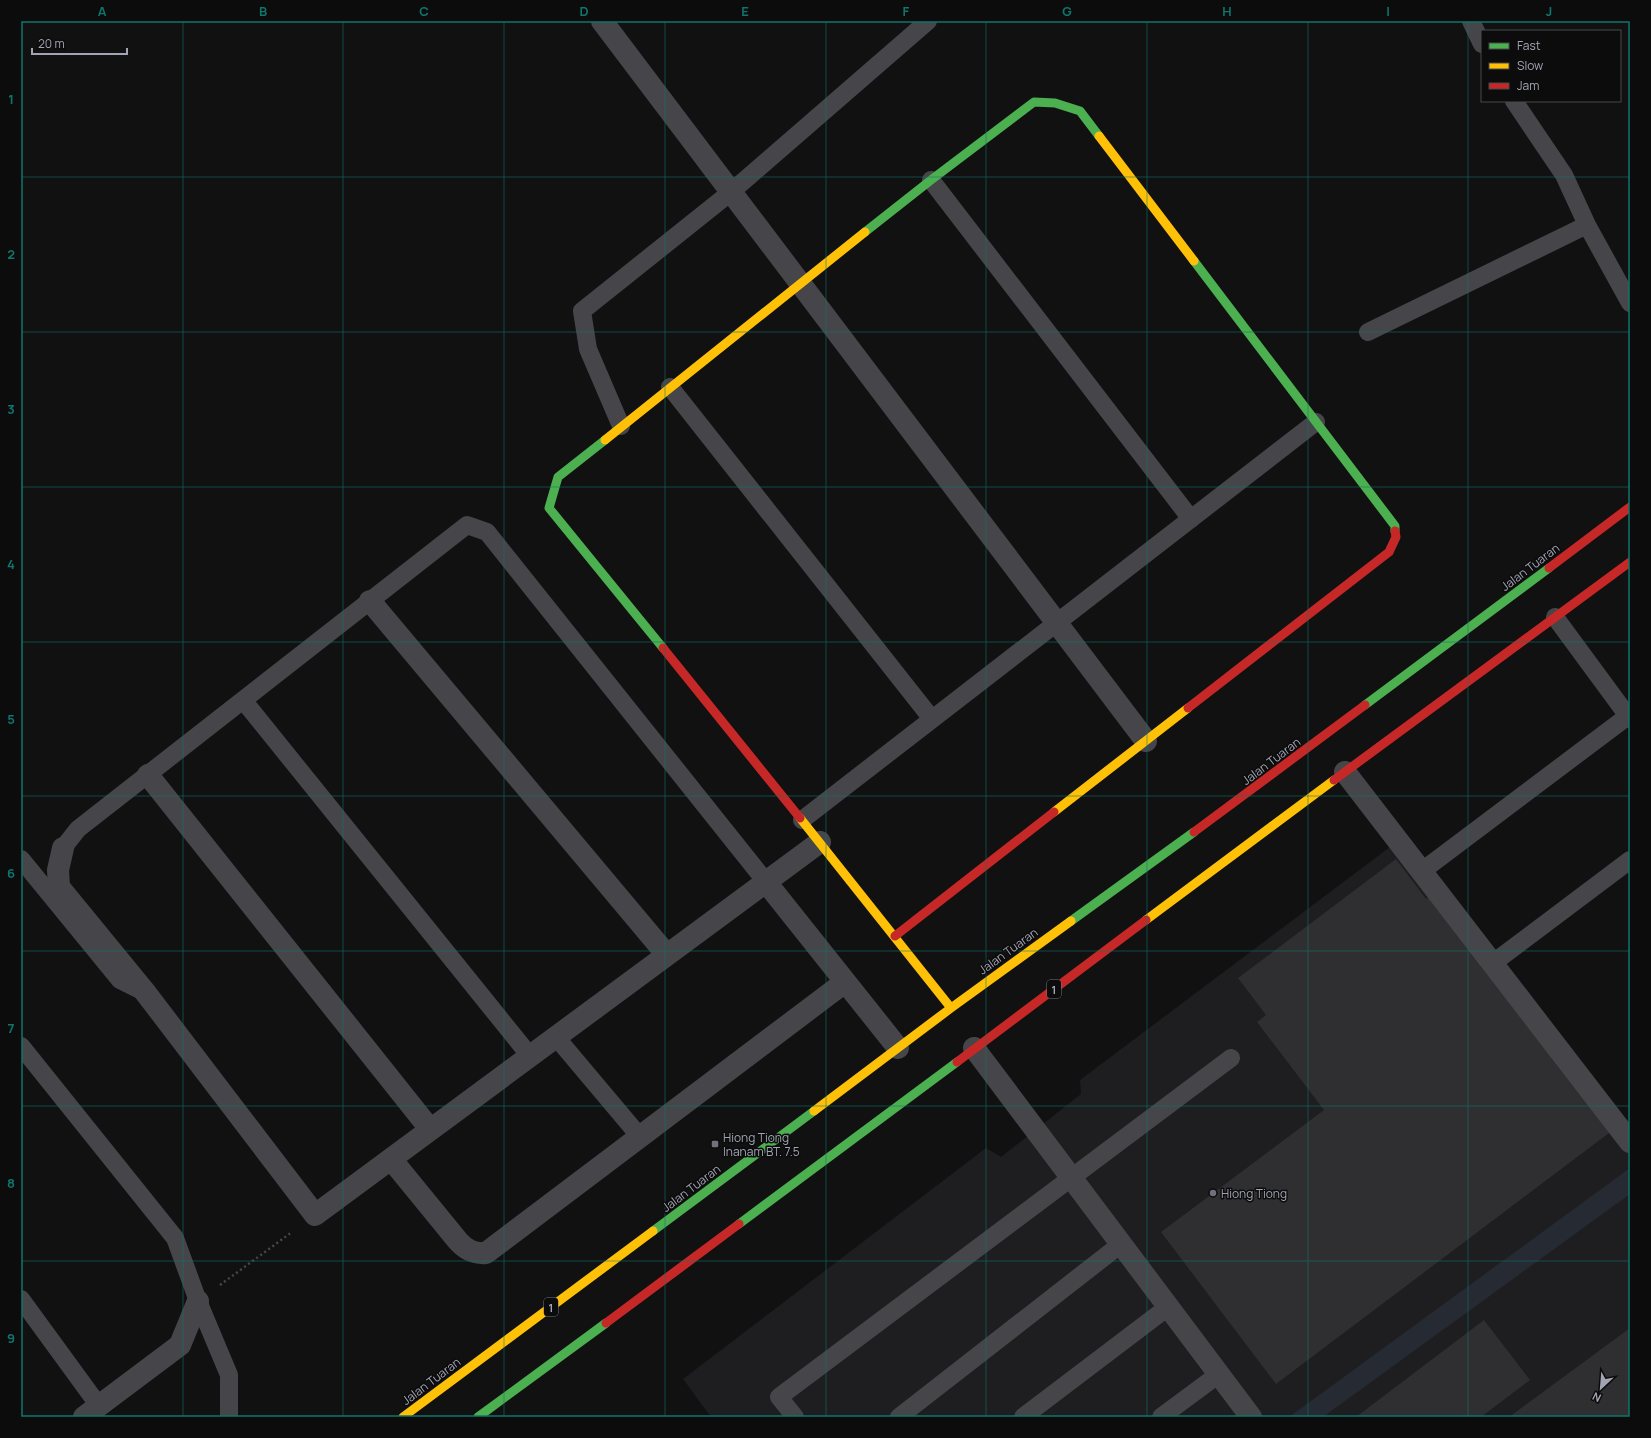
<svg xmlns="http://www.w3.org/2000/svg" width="1651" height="1438" viewBox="0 0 1651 1438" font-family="Manrope,sans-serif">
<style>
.built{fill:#1e1e20}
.water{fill:#252a33}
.building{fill:#2f2f31}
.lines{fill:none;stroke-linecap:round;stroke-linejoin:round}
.path{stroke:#47474c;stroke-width:2.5;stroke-dasharray:2 3;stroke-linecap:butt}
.lane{stroke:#46464a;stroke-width:18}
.street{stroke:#46464a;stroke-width:22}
.fast{stroke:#4caf50;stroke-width:9}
.slow{stroke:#ffc107;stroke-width:9}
.jam{stroke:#c62828;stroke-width:9}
.grid{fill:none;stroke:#0f766e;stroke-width:1;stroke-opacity:0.55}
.poi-dot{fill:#6f717b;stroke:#0c0c0d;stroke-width:1.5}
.labels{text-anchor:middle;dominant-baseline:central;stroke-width:3;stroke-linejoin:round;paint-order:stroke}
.shield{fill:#0c0c0d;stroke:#757681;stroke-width:1}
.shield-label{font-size:11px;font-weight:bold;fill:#a2a4b3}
.street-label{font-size:12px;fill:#a2a4b3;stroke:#0c0c0d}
.poi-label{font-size:12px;fill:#a2a4b3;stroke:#0c0c0d;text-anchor:start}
.neatline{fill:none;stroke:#0f766e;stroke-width:1.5}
.grid-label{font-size:13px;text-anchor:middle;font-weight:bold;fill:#0f766e}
</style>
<rect width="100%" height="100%" fill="#111112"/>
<path class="built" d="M1398,841l232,311v265h-919l-28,-38 303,-231 15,9 80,-63 -1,-14z"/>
<path class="water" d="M1630,1168v26l-307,223h-34z"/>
<path class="building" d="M1396,859l30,40 9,-7 178,238 -337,254 -115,-152 163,-122 -67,-88 9,-7 -28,-37z
M1484,1320l46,60 -49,37h-125z
M1630,1328v89h-121z"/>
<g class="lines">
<path class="path" d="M220,1285l72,-53"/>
<path class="lane" d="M1471,21l11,23
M1514,101l50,74 23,50 43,78
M931,180l260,339
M1368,332l219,-107
M670,387l262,332
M621,426l-33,-77 -6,-38 149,-119 197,-171
M1555,617l75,102
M243,700l287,356
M802,820l514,-398
M63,848l15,-19 389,-304 20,7 279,350
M21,859l99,121 24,12
M1422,871l206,-155
M1493,963l137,-103
M556,1037l85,101
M21,1046l154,192 23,63 31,74v42
M21,1299l78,107
M795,1417l-16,-20 452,-339
M899,1417l222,-173
M1023,1417l145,-110
M1161,1417l58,-43"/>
<path class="street" d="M602,21l544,720
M370,601l297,354
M1345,772l285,370
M148,775l282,354
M63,848l-5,22 1,17 86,105 170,223 505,-373
M766,882l132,166
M974,1048l277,369
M391,1159l67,82c8,9 16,13 28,12l359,-271
M84,1417l96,-72 18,-44"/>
<path class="fast" d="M865,232l66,-52 103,-78 21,1 25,8 19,25
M1194,261l201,265v5
M605,440l-47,37 -9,31 114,140
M1365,705l184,-137
M1071,921l123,-89
M739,1224l218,-162
M653,1231l161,-120
M478,1417l128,-94"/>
<path class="slow" d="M1099,136l95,125
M605,440l260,-208
M1054,812l134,-104
M800,818l151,190
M1146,920l188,-140
M814,1111l137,-103 120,-87
M403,1417l250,-186"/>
<path class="jam" d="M1549,568l81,-61
M663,648l137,170
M1188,708l201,-156 7,-15 -1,-6
M1334,780l296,-218
M1194,832l171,-127
M895,936l159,-124
M957,1062l189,-142
M606,1323l133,-99"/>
</g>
<path class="grid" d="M183,21v1396M343,21v1396M504,21v1396M665,21v1396M826,21v1396M986,21v1396M1147,21v1396M1308,21v1396M1468,21v1396M21,177h1609M21,332h1609M21,487h1609M21,642h1609M21,796h1609M21,951h1609M21,1106h1609M21,1261h1609"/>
<g class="poi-dot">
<rect x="711" y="1140" width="8" height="8" rx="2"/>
<circle cx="1213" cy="1193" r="4"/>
</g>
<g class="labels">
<g class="shield">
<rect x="1047" y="980" width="14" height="18" rx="3"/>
<rect x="544" y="1298" width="14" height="18" rx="3"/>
</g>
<g class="shield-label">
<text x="1054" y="989">1</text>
<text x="551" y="1307">1</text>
</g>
<g class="street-label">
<text transform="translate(1530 567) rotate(-37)">Jalan Tuaran</text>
<text transform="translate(1271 761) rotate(-37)">Jalan Tuaran</text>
<text transform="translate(1008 951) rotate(-36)">Jalan Tuaran</text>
<text transform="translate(691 1188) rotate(-37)">Jalan Tuaran</text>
<text transform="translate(431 1381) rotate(-37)">Jalan Tuaran</text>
</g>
<g class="poi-label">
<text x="723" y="1137">Hiong Tiong<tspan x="723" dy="14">Inanam BT. 7.5</tspan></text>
<text x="1221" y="1193">Hiong Tiong</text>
</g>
</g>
<rect width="1651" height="1438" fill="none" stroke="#0c0c0d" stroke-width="44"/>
<rect x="1481" y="30" width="140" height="72" fill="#0c0c0d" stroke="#48494f"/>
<rect x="1489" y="43" width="20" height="6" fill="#4caf50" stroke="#48494f"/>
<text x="1517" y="50" font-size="12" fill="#a2a4b3">Fast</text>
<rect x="1489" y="63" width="20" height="6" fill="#ffc107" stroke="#48494f"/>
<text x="1517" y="70" font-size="12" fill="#a2a4b3">Slow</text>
<rect x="1489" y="83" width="20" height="6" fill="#c62828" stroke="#48494f"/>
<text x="1517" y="90" font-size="12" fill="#a2a4b3">Jam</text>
<g transform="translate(1601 1388) rotate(206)" stroke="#0c0c0d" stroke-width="3" paint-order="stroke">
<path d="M0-3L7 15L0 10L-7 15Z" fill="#a2a4b3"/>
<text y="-6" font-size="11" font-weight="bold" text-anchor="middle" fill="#a2a4b3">N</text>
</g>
<path d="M32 48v6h95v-6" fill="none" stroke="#a2a4b3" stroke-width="2"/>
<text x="38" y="48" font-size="12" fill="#a2a4b3" stroke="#0c0c0d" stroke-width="3" paint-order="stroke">20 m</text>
<rect x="22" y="22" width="1607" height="1394" class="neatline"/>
<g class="grid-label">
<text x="102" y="16">A</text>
<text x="263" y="16">B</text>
<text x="424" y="16">C</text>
<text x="584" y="16">D</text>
<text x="745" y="16">E</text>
<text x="906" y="16">F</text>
<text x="1067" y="16">G</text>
<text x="1227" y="16">H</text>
<text x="1388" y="16">I</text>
<text x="1549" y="16">J</text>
<text x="11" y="104">1</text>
<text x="11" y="259">2</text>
<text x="11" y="414">3</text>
<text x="11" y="569">4</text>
<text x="11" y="724">5</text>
<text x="11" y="878">6</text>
<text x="11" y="1033">7</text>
<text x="11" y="1188">8</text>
<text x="11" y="1343">9</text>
</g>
</svg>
